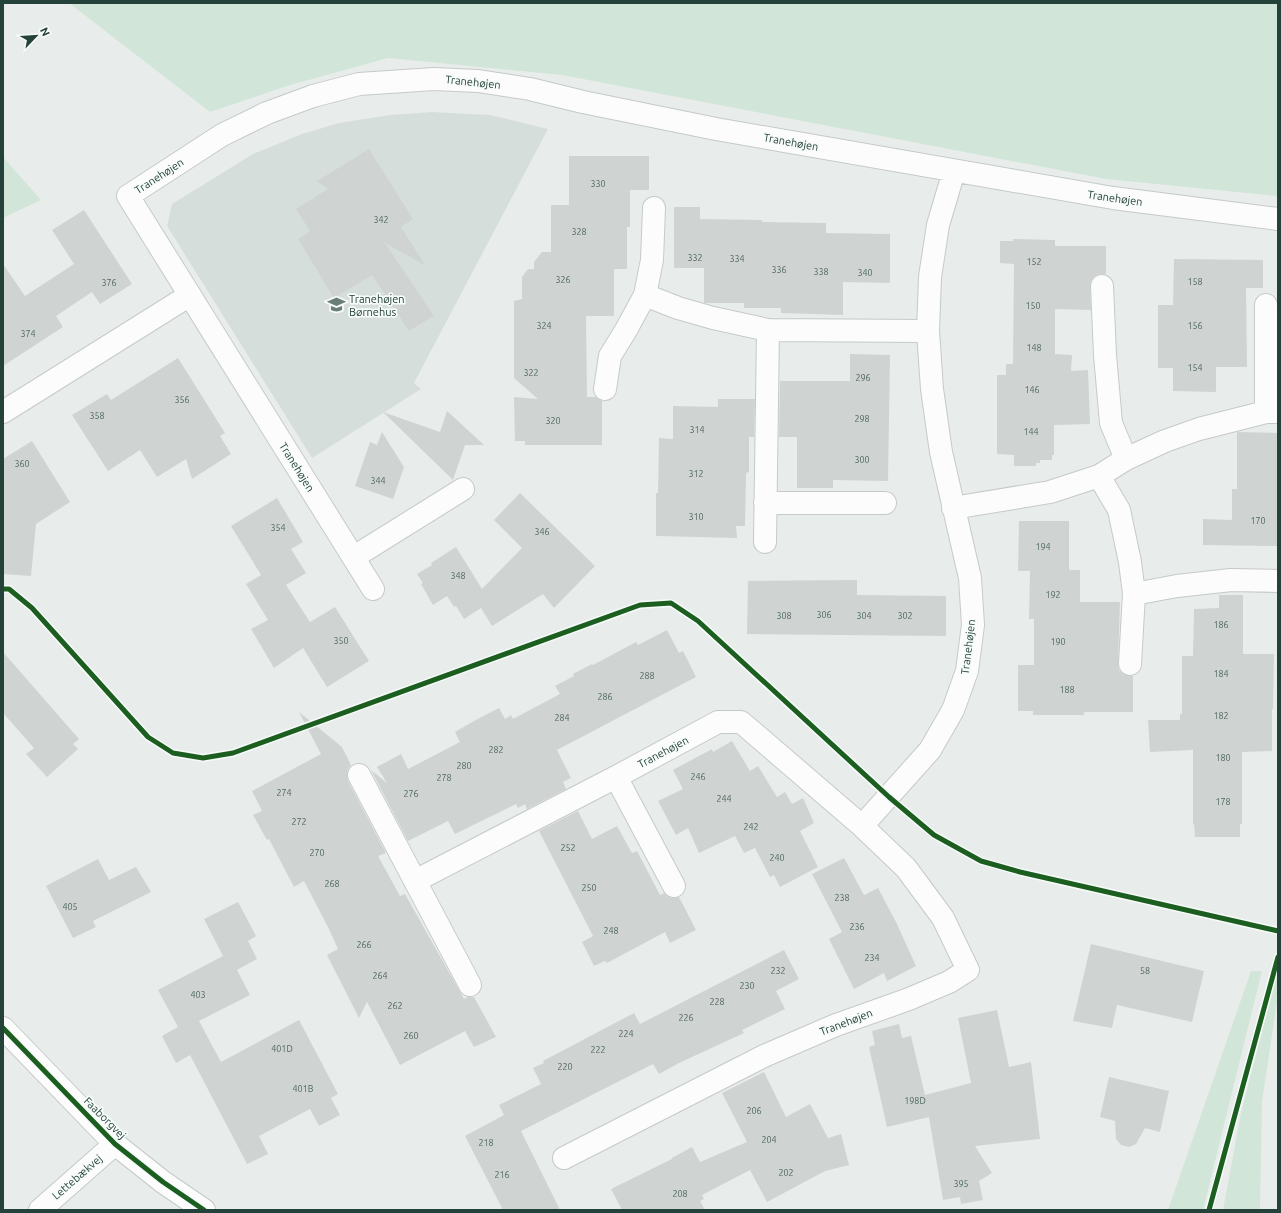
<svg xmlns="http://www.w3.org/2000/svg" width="1281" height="1213" viewBox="0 0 1281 1213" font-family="Ubuntu,sans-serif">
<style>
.built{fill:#d6dedb}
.green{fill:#d1e6d8}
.building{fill:#cfd4d2}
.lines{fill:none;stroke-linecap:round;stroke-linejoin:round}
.minor-casing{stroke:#c5cac8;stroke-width:24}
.tertiary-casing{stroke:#c5cac8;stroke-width:24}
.minor{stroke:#fcfcfc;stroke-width:22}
.tertiary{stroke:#fcfcfc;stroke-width:22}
.cycleway-casing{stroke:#f7fbf9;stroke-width:8}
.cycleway{stroke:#1b5e20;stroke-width:5}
.labels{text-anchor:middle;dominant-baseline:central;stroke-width:3.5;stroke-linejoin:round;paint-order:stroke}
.number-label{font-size:9px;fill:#506761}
.street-label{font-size:11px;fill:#24423a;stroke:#f7fbf9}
.poi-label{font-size:11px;fill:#24423a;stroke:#f7fbf9;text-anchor:start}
</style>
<rect width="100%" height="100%" fill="#e8edeb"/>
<path class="built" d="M432,112l58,3 58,14 -134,254 7,6 -109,69 -145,-232 5,-22 81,-50 49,-20 37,-11 51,-8z"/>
<path class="green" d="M69,3h1209v193l-172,-17 -544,-104 -174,-17 -101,28 -77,26z
M3,157l38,43 -38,18z
M1278,969v26l-16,107 -2,108h-37l18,-97z
M1251,971h11l-59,239h-35z"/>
<path class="building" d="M369,149l44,70 -12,8 24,38 -40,-22 49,73 -25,15 -37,-56 -38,23 -36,-59 12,-8 -14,-22 32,-20 -11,-8z
M569,156h80v34h-19v37h-3v42h-13v47h-28l1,81h9l6,4v44h-77v-4h-10l-1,-44 24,2 -24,-21v-77l8,-2v-22l6,-8h6v-7l8,-10h9v-47h18z
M674,207h26v12l62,1v2l64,1v10l64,1v49l-47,-1v33l-62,-2v-5h-37v-5h-40v-35h-30z
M84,210l48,74 -32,20 -8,-12 -36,24 7,11 -60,39v-102l22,32 49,-32 -22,-34z
M1013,239l42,1v6h51v28h-5l-5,1 -5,6 -1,6 1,23 -36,-1v45l17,1 -1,16 17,-1 2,54 -36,1v30h-2v5h-12v3h-4v3h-22v-11l-17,-1v-79h9v-11h7l1,-100 -14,-1v-22h13z
M1174,259l89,1v28h-17l1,79h-31v25l-43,-1v-23h-15v-63h15z
M850,354l40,1 -2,126 -55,-1v8h-36v-51h-18l1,-56h70z
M178,358l47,75 -5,3 11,18 -39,25 -6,-20 -29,18 -17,-27 -32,21 -36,-56 35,-21 4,6z
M718,399h37l-1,38h-5v35l-3,1 -1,53h-9l1,12 -81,-2v-43h2l1,-55 14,1v-33l45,1z
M447,411l37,34h-19l-12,35 -70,-68 57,20z
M382,432l22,35 -11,32 -38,-13 15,-44 7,3z
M1237,432l41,1v113l-75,-1v-26l29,1v-31h5z
M32,441l38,61 -34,22 -5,52 -28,-2v-115z
M520,493l75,73 -41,42 -11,-14 -51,32 -11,-18 -17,11 -8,-13 -2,1 -7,-11 -14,9 -12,-21 2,-1 -6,-9 15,-9 -1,-2 25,-16 26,42 40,-41 -28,-28z
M277,498l26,44 -12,7 15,24 -20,12 24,37 25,-15 34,54 -42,26 -24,-39 -29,20 -23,-39 17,-9 -22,-36 15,-9 -30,-49z
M1019,521h50v49h11v32h40l-2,62 1,6 4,4 6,2h4v36h-49v3h-51v-4h-15v-46h16v-46h-5l1,-48h-12z
M857,580v15l89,1v40l-199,-2 1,-53z
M1219,595h24v59h31l-1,55h-1v42l-30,1v72h-2v13h-45l-1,-13h-1v-74l-43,2 -2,-32h32v-6h2v-58h11l1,-47 25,-1z
M667,630l12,23 4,-2 13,26 -139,73 14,28 -8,4 3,7 -39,20 -2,-5 -7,4 -2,-4 -61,30 -7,-13 -40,20 -37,-71 16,13 -10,-16 24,-13 7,15 52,-27 -5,-10 19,-11 25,-13 6,11 6,-4 2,4 47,-25 -5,-8 19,-10 -1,-2 19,-10 1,1 43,-23 2,3z
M3,652l76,87 -6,5 5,5 -31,28 -21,-23 8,-6 -31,-35z
M299,712l43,35 9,18 -3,4 -1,5 1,7 38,72 -8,3 22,40 5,-2 59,105 4,-2h6l22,40 -22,10 -9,-16 -65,34 -33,-63 -8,16 -32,-63 11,-6 -9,-20 -25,-48 -10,6 -25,-48 -2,1 -14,-25 9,-4 -10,-20 69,-37z
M732,741l18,30 8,-5 19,31 8,-5 7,12 11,-6 11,25 -14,8 18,36 -38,20 -6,-12 -4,2 -15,-29 -11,5 -9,-17 -36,17 -11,-25 -12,7 -18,-34 25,-12 -10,-19 39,-21 1,3z
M578,811l14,28 25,-13 15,27 5,-2 23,44 4,-2 4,4 5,1 6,-1 17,33 -26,13 -5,-11 -58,31 -2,-2 -11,5 -12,-24 11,-6 -54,-105z
M844,858l20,37 14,-7 18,34 20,44 -29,15 -3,-8 -30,16 -25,-50 13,-7 -30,-58z
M98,859l11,21 27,-13 15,25 -58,29 3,6 -23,11 -27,-52z
M238,902l18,34 -8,5 9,18 -20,11 13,25 -51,26 22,41 78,-42 39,74 -7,4 9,17 -21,11 -9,-17 -51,27 9,18 -21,10 -57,-109 -14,8 -14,-27 16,-9 -20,-37 65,-34 -19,-37z
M1091,944l113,27 -12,51 -75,-17 -5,23 -39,-7z
M784,950l15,29 -23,12 9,18 -43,21 2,3 -65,30 -20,11 -6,-10 -132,67 39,79h-57l-38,-74 39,-21 -5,-10 42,-21 -8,-16 11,-5 -1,-2 91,-48 6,11z
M997,1010l12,57 22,-5 9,77 -65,7 17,27 -13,8 4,19 -22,4 -1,-7 -17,3 -14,-83 -42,10 -18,-80 6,-2 -3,-14 27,-7 3,14 9,-2 14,59 46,-12 -13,-65z
M764,1072l22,45 24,-13 18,34 13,-4 8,31 -24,6 -58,31 -17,-32 -48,25 2,4 -4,2 5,9h-83l-11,-21 61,-30v-1l20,-11 8,15 47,-20 -25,-49z
M1109,1077l60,14 -9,41 -15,-4 -9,16 -7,3 -8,-2 -5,-6 -1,-18 -15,-4z"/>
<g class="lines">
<defs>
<path id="minor" d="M1102,286l3,69 6,68 15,36
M645,295l33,13 35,10 55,12 160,1
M1266,305v107
M605,389l5,-33 16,-26 19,-35 7,-35 2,-52
M3,412l187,-117
M1099,476l20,34 11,52 4,32 -4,70
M765,503h120
M953,508l97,-16 49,-16 27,-17 39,-18 34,-12 67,-17h12
M765,542l3,-212
M354,557l109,-68
M373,589l-245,-393 94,-61 45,-22 46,-17 46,-12 75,-5 44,2 52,8 53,13 133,27 397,69 165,21
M1134,594l43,-8 54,-6 47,1
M359,775l111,210
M616,777l58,109
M862,826l68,-76 23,-40 14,-39 6,-46 -3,-47 -29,-126 -9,-63 -4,-58 2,-54 8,-52 16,-54
M415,881l201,-104 102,-55h23l121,104 44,42 37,50 25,52 -19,12 -40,17 -73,26 -72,31 -200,102"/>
<path id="tertiary" d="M3,1028l112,116 48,38 41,28
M40,1210l75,-66"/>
</defs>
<use href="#minor" class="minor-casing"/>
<use href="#tertiary" class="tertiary-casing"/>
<use href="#minor" class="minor"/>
<use href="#tertiary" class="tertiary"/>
<defs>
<path id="cycleway" d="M3,589h6l23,19 116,129 25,16 30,5 30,-5 407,-148 31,-2 27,18 191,176 45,38 47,26 39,11 258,59
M3,1028l112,116 48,38 41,28
M1209,1210l69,-253"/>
</defs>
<use href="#cycleway" class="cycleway-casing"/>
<use href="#cycleway" class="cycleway"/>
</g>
<defs>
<symbol id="school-bare" viewBox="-9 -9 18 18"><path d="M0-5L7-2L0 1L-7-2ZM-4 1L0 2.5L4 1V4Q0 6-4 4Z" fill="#697e78" stroke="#f7fbf9" stroke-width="2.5" paint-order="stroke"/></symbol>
</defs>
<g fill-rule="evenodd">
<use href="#school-bare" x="324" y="292" width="25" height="25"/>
</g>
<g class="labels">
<g class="number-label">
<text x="598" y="184">330</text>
<text x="381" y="220">342</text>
<text x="579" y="232">328</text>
<text x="695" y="258">332</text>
<text x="737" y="259">334</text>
<text x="1034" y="262">152</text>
<text x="779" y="270">336</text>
<text x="821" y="272">338</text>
<text x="865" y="273">340</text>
<text x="563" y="280">326</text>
<text x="1195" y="282">158</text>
<text x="109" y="283">376</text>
<text x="1033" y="306">150</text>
<text x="544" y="326">324</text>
<text x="1195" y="326">156</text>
<text x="28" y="334">374</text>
<text x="1034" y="348">148</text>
<text x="1195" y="368">154</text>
<text x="531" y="373">322</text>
<text x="863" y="378">296</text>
<text x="1032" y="390">146</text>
<text x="182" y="400">356</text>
<text x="97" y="416">358</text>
<text x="862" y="419">298</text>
<text x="553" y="421">320</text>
<text x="697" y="430">314</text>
<text x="1031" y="432">144</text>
<text x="862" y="460">300</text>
<text x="22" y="464">360</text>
<text x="696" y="474">312</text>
<text x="378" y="481">344</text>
<text x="696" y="517">310</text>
<text x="1258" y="521">170</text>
<text x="278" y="528">354</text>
<text x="542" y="532">346</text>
<text x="1043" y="547">194</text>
<text x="458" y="576">348</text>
<text x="1053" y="595">192</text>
<text x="824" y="615">306</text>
<text x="784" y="616">308</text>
<text x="864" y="616">304</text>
<text x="905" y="616">302</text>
<text x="1221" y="625">186</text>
<text x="341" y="641">350</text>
<text x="1058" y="642">190</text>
<text x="1221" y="674">184</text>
<text x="647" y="676">288</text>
<text x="1067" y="690">188</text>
<text x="605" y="697">286</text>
<text x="1221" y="716">182</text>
<text x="562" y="718">284</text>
<text x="496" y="750">282</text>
<text x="1223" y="758">180</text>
<text x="464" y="766">280</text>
<text x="698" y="777">246</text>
<text x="444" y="778">278</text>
<text x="284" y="793">274</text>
<text x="411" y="794">276</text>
<text x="724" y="799">244</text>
<text x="1223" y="802">178</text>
<text x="299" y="822">272</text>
<text x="751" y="827">242</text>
<text x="568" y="848">252</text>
<text x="317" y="853">270</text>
<text x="777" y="858">240</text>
<text x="332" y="884">268</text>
<text x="589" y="888">250</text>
<text x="842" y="898">238</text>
<text x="70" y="907">405</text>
<text x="857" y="927">236</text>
<text x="611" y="931">248</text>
<text x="364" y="945">266</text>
<text x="872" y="958">234</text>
<text x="778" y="971">232</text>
<text x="1145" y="971">58</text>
<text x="380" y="976">264</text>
<text x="747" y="986">230</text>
<text x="198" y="995">403</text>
<text x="717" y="1002">228</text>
<text x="395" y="1006">262</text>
<text x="686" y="1018">226</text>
<text x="626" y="1034">224</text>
<text x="411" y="1036">260</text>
<text x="282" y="1049">401D</text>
<text x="598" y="1050">222</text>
<text x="565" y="1067">220</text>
<text x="303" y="1089">401B</text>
<text x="915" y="1101">198D</text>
<text x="754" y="1111">206</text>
<text x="769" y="1140">204</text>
<text x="486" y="1143">218</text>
<text x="786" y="1173">202</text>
<text x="502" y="1175">216</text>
<text x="961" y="1184">395</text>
<text x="680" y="1194">208</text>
</g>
<g class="street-label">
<text transform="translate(473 82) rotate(6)">Tranehøjen</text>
<text transform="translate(791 142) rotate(10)">Tranehøjen</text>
<text transform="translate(159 176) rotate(-33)">Tranehøjen</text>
<text transform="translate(1115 198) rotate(8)">Tranehøjen</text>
<text transform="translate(297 467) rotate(58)">Tranehøjen</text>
<text transform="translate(968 647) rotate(-83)">Tranehøjen</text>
<text transform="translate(663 752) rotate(-28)">Tranehøjen</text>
<text transform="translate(846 1022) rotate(-21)">Tranehøjen</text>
<text transform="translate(105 1118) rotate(45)">Faaborgvej</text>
<text transform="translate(77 1177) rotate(-41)">Lettebækvej</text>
</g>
<g class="poi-label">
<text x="349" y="299">Tranehøjen<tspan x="349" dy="13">Børnehus</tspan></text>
</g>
</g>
<rect width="1281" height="1213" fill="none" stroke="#24423a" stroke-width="8"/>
<g transform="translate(36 36) rotate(65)" stroke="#f7fbf9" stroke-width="3" paint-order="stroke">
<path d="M0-3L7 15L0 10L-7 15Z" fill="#24423a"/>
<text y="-6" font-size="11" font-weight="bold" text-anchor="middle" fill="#24423a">N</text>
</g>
</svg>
